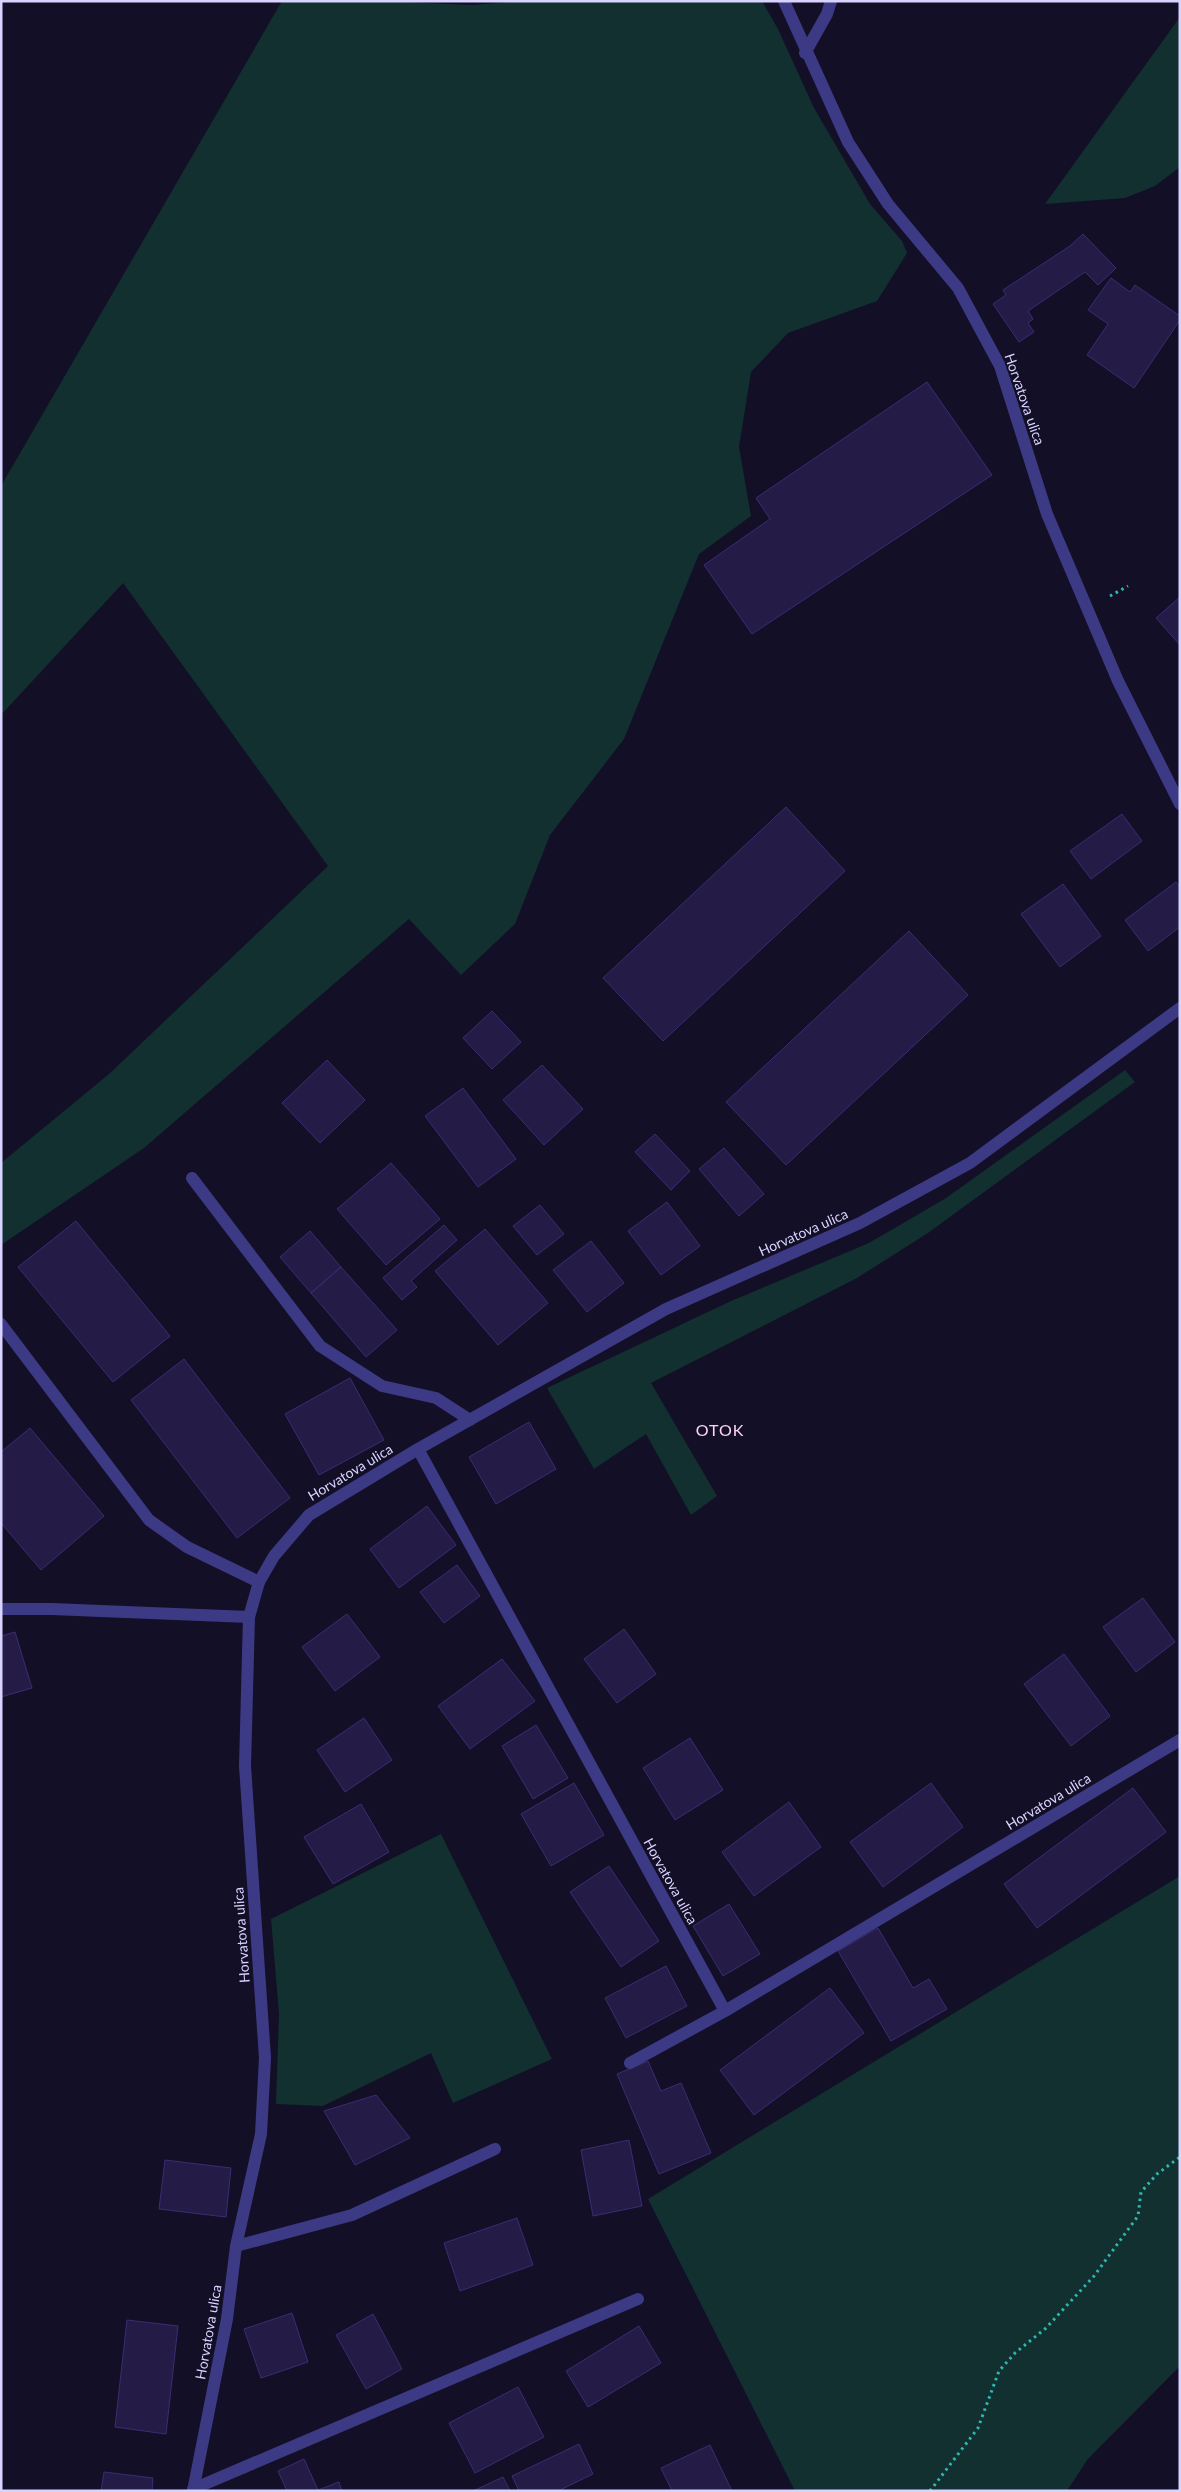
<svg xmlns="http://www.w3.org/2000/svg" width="1181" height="2492" viewBox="0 0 1181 2492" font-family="Lato,sans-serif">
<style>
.green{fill:#12302f}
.building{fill:#241b47;stroke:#3b2d73}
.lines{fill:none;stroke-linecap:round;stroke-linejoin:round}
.path{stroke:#2fb8b0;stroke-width:3;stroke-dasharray:2.5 4;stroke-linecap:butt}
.service{stroke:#3d3a85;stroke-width:12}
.minor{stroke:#3d3a85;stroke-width:12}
.labels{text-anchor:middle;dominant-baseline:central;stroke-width:4;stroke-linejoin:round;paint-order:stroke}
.street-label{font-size:14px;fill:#d9d4ff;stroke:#130f26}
.quarter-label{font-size:16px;letter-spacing:1px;fill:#ffd6f0;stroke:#130f26}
</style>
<rect width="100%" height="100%" fill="#130f26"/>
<path class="green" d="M282,1h97l93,4 49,-4h241l16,28 36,79 56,96 32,37 5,12 -30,48 -89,32 -37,39 -12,75 12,69 -52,38 -75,185 -74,96 -35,89 -54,51 -52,-56 -265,229 -143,97v-82l108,-89 219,-208 -205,-283 -122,132v-229z
M1180,17v150l-25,19 -30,12 -80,6z
M1125,1070l10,12 -207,151 -71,45 -206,105 66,113 -26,19 -45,-81 -52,35 -47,-81 184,-87 138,-58 77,-45z
M441,1834l111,225 -99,44 -22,-50 -108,53 -47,-2 3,-90 -8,-95z
M1180,1876v490l-93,94 -20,31h-272l-147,-292z"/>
<path class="building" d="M1083,234l33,34 -18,17 -13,-13 -57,39 5,8 -5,4 6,9 -15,10 -26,-38 13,-9 -3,-5 67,-44z
M1111,278l19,14 5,-7 45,31v4l-46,68 -47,-33 21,-31 -20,-14z
M927,382l65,93 -240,159 -48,-69 66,-46 -14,-21z
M1180,597v48l-24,-27z
M786,807l59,64 -182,170 -60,-63z
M1122,814l20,27 -51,38 -21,-28z
M1176,882l4,5v40l-32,24 -23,-31z
M1063,884l38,52 -41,31 -39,-53z
M909,931l59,64 -182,170 -60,-63z
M492,1011l29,31 -29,27 -29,-31z
M327,1060l38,40 -45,43 -38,-40z
M542,1065l41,44 -39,36 -41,-45z
M463,1088l53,71 -38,28 -53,-71z
M655,1134l35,37 -19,19 -36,-38z
M724,1148l40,46 -25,22 -40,-47z
M391,1163l49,56 -54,46 -49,-56z
M667,1202l33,44 -39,29 -33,-44z
M540,1205l24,29 -27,21 -24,-29z
M76,1221l94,115 -57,46 -95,-115z
M444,1225l13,15 -46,41 6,6 -15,13 -19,-22z
M485,1229l63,74 -50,42 -63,-74z
M310,1231l31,36 -30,26 -31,-36z
M591,1241l33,42 -37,29 -34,-42z
M341,1267l56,63 -31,27 -55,-64z
M184,1359l106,139 -53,40 -106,-138z
M350,1378l34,62 -65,35 -34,-61z
M529,1422l27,47 -60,35 -27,-47z
M30,1428l74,88 -63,54 -40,-47v-71z
M427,1506l29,39 -57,43 -29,-39z
M457,1565l23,31 -36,27 -24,-31z
M1143,1598l32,44 -39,30 -33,-45z
M347,1614l33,43 -45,34 -33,-44z
M624,1629l32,45 -39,29 -33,-44z
M15,1632l17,56 -31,9v-61z
M1064,1654l46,62 -39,30 -47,-62z
M502,1659l33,42 -65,48 -32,-43z
M364,1718l28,42 -47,32 -28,-42z
M536,1725l32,53 -35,21 -31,-53z
M690,1738l33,52 -48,30 -32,-52z
M574,1783l30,52 -53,31 -30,-52z
M931,1783l32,44 -80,60 -33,-45z
M1133,1788l33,44 -129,96 -33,-44z
M789,1802l32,45 -67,49 -32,-44z
M361,1804l28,48 -56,32 -29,-47z
M609,1866l50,75 -38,26 -51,-75z
M729,1904l31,50 -37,22 -30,-50z
M878,1928l35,60 16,-9 18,30 -56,32 -53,-90z
M666,1966l21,40 -61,32 -21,-40z
M830,1988l34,45 -110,82 -34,-45z
M648,2061l13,30 20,-8 30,70 -52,21 -42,-100z
M376,2095l34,43 -55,27 -31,-54z
M629,2140l13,66 -49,10 -12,-66z
M165,2160l66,8 -5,49 -67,-8z
M517,2218l16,47 -73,26 -16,-48z
M292,2313l16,49 -47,16 -17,-49z
M373,2314l29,55 -36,20 -30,-54z
M127,2320l51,6 -12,108 -51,-7z
M639,2326l22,37 -73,44 -22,-36z
M518,2387l26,50 -69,36 -26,-50z
M579,2444l14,30 -35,17h-39l-7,-15z
M710,2445l22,46h-60l-11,-23z
M304,2459l14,31 21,-8 3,9h-55l-9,-20z
M104,2472l49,6 -1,13h-51z
M503,2477l7,14h-37z"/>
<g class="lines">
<path class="path" d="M1110,596l18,-10
M930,2491l48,-63 21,-57 16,-18 31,-25 48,-52 44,-60 3,-24 16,-18 23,-17"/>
<path class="service" d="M805,53l22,-39 4,-13
M192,1178l128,168 62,40 54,12 34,22
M1,1324l148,196 38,27 72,35
M1,1609h51l197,8"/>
<path class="minor" d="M784,1l64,141 40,62 70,84 42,78 47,148 71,167 62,123
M418,1449l307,562
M630,2063l95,-52 455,-271
M236,2246l116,-31 143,-66
M193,2489l445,-190
M193,2491l34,-172 9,-73 25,-112 4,-76 -20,-292 4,-149 10,-35 15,-26 35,-41 109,-66 248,-140 194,-86 110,-60 210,-155"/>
</g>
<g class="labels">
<g class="street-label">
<text transform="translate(1025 399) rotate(71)">Horvatova ulica</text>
<text transform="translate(803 1232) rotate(-24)">Horvatova ulica</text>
<text transform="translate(350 1472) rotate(-31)">Horvatova ulica</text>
<text transform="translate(1048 1801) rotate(-31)">Horvatova ulica</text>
<text transform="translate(671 1881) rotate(61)">Horvatova ulica</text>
<text transform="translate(241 1935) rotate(-94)">Horvatova ulica</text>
<text transform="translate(208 2332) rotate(-80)">Horvatova ulica</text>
</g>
<g class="quarter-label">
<text x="720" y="1429">OTOK</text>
</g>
</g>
<rect width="1181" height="2492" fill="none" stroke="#d9d4ff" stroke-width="5"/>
</svg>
